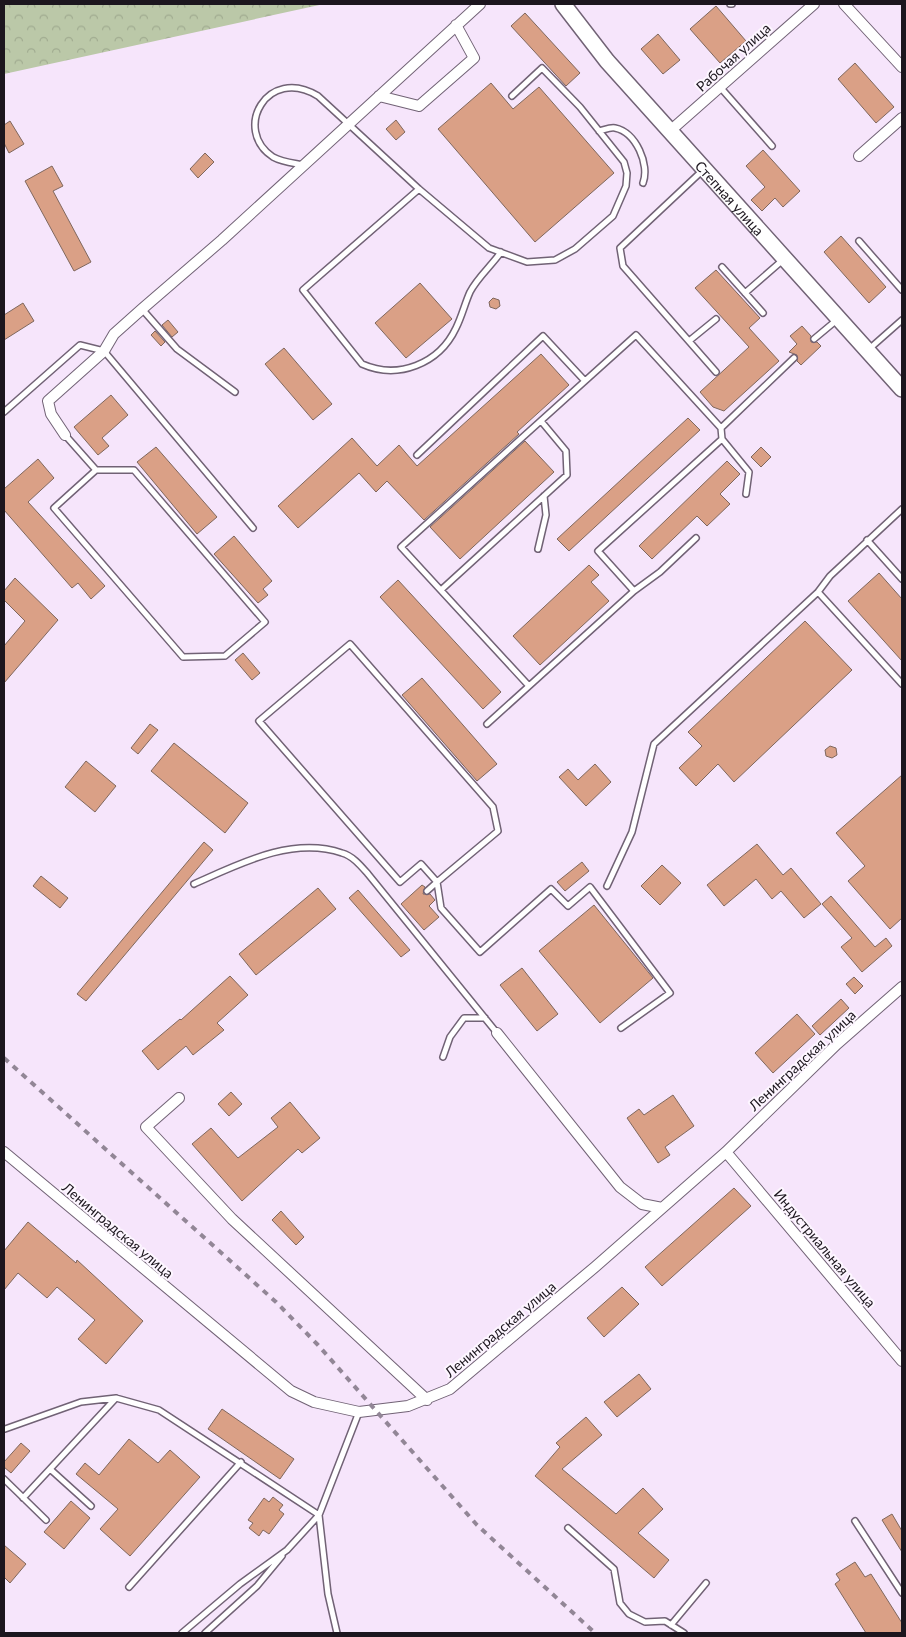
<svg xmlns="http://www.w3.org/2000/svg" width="906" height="1637" viewBox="0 0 906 1637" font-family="Lato,sans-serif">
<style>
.forest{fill:url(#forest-crowns)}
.building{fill:#daa086;stroke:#7f675d}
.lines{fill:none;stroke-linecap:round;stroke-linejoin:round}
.lane-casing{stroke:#716275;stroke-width:8}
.street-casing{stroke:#716275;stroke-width:12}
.secondary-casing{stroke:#716275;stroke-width:18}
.lane{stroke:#fff;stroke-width:5}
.street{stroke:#fff;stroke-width:10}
.secondary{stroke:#fff;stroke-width:15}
.rail{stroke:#928696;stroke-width:4;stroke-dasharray:6 6;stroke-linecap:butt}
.labels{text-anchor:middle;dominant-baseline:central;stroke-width:4;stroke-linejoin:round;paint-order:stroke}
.street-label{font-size:14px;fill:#1c161e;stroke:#fdf6ff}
</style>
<defs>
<pattern id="forest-crowns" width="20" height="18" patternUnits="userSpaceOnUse" patternTransform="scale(1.25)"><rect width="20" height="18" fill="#bbc8a8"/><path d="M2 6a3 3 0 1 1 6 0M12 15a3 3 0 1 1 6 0" fill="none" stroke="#a0ab90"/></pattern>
</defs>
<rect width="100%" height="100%" fill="#f6e5fb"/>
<path class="forest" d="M4,4h320l-320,70z"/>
<path class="building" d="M716,6l30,35 -26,22 -30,-34z
M525,13l55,60 -14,13 -55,-60z
M658,34l22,26 -17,14 -22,-25z
M855,63l39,44 -18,16 -38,-44z
M491,83l22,26 26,-22 75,86 -79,69 -97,-113z
M396,120l9,12 -9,8 -10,-11z
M10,121l14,23 -15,9 -5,-10v-18z
M763,150l37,41 -17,16 -8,-9 -13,13 -11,-11 14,-13 -19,-21z
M205,153l9,9 -16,16 -8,-9z
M52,166l11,20 -10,5 38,71 -17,9 -49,-90z
M841,236l45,51 -17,16 -45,-51z
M716,270l44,48 -11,10 30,33 -55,50 -11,-4 -13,-15 49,-45 -54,-59z
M420,283l32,36 -46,39 -31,-35z
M493,298l6,2 1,6 -4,3 -6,-2 -1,-5z
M23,303l11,18 -30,19v-25z
M168,320l10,12 -6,5 -10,-12z
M802,326l9,10v6h6l4,4 -20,19 -4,-4v-6l-8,-3 8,-8 -7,-8z
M155,331l10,11 -4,4 -10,-11z
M284,348l48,56 -19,16 -48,-56z
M541,354l28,31 -52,47 2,2 -95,86 -37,-39 -11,11 -17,-19 -61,55 -20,-22 74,-68 25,28 22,-21 18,21z
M111,395l17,20 -26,23 7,8 -11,9 -24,-28z
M688,418l12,12 -131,121 -12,-12z
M525,441l29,31 -94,87 -30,-32z
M156,447l61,70 -20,17 -60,-72z
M761,447l10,10 -10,10 -10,-10z
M38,459l16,19 -26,24 77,84 -14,13 -13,-16 -6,5 -68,-78v-21z
M727,461l13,13 -20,20 10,10 -23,22 -10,-10 -45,43 -13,-13z
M234,536l38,45 -9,8 5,6 -10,8 -44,-49z
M589,565l10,10 -8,7 18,19 -69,64 -27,-29z
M879,573l23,26v62l-54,-60z
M15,578l43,42 -54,63v-37l21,-25 -21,-21v-9z
M398,580l103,112 -18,17 -103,-112z
M805,621l47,49 -118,112 -16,-18 -22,22 -17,-18 23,-22 -14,-14z
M243,653l17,20 -8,7 -17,-20z
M422,678l75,86 -20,17 -75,-86z
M150,724l8,6 -20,24 -7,-6z
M174,743l74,60 -23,30 -74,-62z
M830,746l6,2 1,7 -5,3 -6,-2 -1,-6z
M86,761l30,25 -21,26 -30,-25z
M595,764l16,18 -25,24 -27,-29 9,-8 10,11z
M902,775v143l-12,11 -42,-48 17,-15 -29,-33z
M204,842l9,8 -127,151 -9,-7z
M757,844l26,31 8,-7 30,36 -17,14 -23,-27 -9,8 -16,-20 -32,27 -17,-21z
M582,862l7,9 -24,20 -8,-9z
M662,865l19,18 -21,22 -19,-19z
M41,876l27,22 -8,10 -27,-22z
M422,885l3,2 -2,7h7l5,6 -6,6 10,11 -15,13 -23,-26z
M318,888l18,21 -80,66 -17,-21z
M358,890l52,60 -9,7 -52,-59z
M831,896l44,51 11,-9 6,8 -30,26 -21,-25 11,-9 -30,-34z
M594,905l59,73 -53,45 -61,-72z
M522,968l36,46 -21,17 -37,-46z
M230,976l18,19 -31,28 7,7 -31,25 -7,-9 -28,24 -16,-19 38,-32 1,1z
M854,977l9,9 -8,8 -9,-10z
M841,999l8,9 -29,27 -8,-9z
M797,1014l18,20 -42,39 -18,-20z
M231,1092l11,12 -13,12 -11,-12z
M673,1095l21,31 -29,21 5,8 -12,8 -31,-45 12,-9 5,6z
M290,1102l30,36 -18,15 -4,-4 -56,52 -50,-57 19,-16 27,30 40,-31 -7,-9z
M734,1188l17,18 -89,80 -17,-19z
M281,1211l23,26 -8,8 -24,-25z
M28,1222l48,41 1,-3 66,61 -37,43 -28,-25 17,-19 -38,-33 -10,11 -29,-25 -14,17v-39z
M622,1287l17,17 -35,33 -17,-19z
M639,1374l12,15 -34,28 -13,-15z
M222,1409l72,50 -14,20 -72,-50z
M586,1417l16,18 -40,34 54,45 27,-26 20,21 -25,24 31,27 -15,18 -119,-102 25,-29 -4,-4z
M129,1439l29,24 12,-13 30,27 -70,79 -30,-27 18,-20 -42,-35 9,-11 14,12z
M21,1443l9,8 -19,22 -7,-6v-5z
M273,1497l10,8 -4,5 5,4 -15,20 -6,-4 -4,6 -10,-8 4,-5 -5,-3 16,-22 5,4z
M71,1501l19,17 -26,31 -20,-17z
M892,1514l10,17v21l-20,-32z
M4,1545l22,19 -16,19 -6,-6z
M855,1562l10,15 6,-3 31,49v10h-36l-31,-49 5,-4 -4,-6z"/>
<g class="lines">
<defs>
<path id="lane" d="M730,4h2
M720,87l52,59
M599,131c5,-1 11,-4 16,-3 21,4 35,37 28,55
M303,165c-10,-2 -21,-3 -30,-8 -41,-27 -6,-92 45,-61l101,93 70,59 38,14 28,-2 20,-11 38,-33 13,-30 1,-13 -3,-11 -44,-55 -38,-39 -30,28
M702,171l-82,77 3,18 93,106
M419,189l-116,101 59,74c36,16 77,0 94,-36 6,-12 9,-25 14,-36 7,-14 22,-27 31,-40
M859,241l43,49
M722,267l41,46
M745,293l39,-34
M142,309l35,40 58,43
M814,339l24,-20
M689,341l27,-22
M868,350l34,-30
M4,412l76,-67 24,6 149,177
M721,428l-85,-93 -235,212 128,139 105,-95 -36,-40 124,-112 -1,-11 73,-70
M65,435l31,35h38l131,152 -40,34 -42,1 -129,-149 42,-38
M722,439l27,33 -3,22
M417,455l126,-119 42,45
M867,540l35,39
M538,549l8,-34 -2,-19
M441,590l126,-115 -1,-24 -25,-30
M634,591l26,-19 36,-34
M818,592l84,92
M487,724l42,-38
M194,884c45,-20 98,-48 148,-31 11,3 19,13 26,21l129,159
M607,886l25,-54 22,-88 164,-152 12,-16 72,-67
M427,891l10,-9 61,-51 -5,-24 -143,-163 -91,77 141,161 21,-18 16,18 4,26 39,44 71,-63 17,17 22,-19 80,106 -49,35
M443,1057l7,-20 14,-19h21
M5,1429l76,-27 35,-4
M50,1469l41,37
M4,1479l42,41
M23,1498l93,-100 43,12 160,105 -32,35 -47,34 -58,49
M855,1521l47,72
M568,1528l46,41 6,34 9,11 16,8 20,-1 19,12
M129,1587l112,-125
M671,1625l35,-42
M205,1633l52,-47 25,-30
M337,1633l-9,-39 -9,-79 40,-103"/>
<path id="street" d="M844,4l58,63
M379,96l40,10 55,-48 -18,-33
M670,131l144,-127
M859,156l43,-38
M65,435l-14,-21 -3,-13 56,-50 10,-17 28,-25 80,-69 258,-236
M497,1033l123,154 22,17 20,4
M179,1098l-33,29 86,92 195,181
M4,1152l287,239 23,11 45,10 49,-6 42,-17 145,-122 131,-115 111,-108 65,-57
M726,1152l176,209"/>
<g id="secondary">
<path id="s1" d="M563,4l44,57 295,328"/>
</g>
</defs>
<use href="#lane" class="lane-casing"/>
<use href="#street" class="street-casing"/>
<use href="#secondary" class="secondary-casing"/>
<use href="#lane" class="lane"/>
<use href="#street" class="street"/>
<use href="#secondary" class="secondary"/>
<path class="rail" d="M4,1058l272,244 42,43 159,180 118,108"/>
</g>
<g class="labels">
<g class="street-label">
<text transform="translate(733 57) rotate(-42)">Рабочая улица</text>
<text stroke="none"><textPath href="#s1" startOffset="256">Степная улица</textPath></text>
<text transform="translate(802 1060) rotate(-43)">Ленинградская улица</text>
<text transform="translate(118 1230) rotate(40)">Ленинградская улица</text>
<text transform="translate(825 1248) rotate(50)">Индустриальная улица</text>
<text transform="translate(500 1329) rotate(-40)">Ленинградская улица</text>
</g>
</g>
<rect width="906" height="1637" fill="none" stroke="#1c161e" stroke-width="10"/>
</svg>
